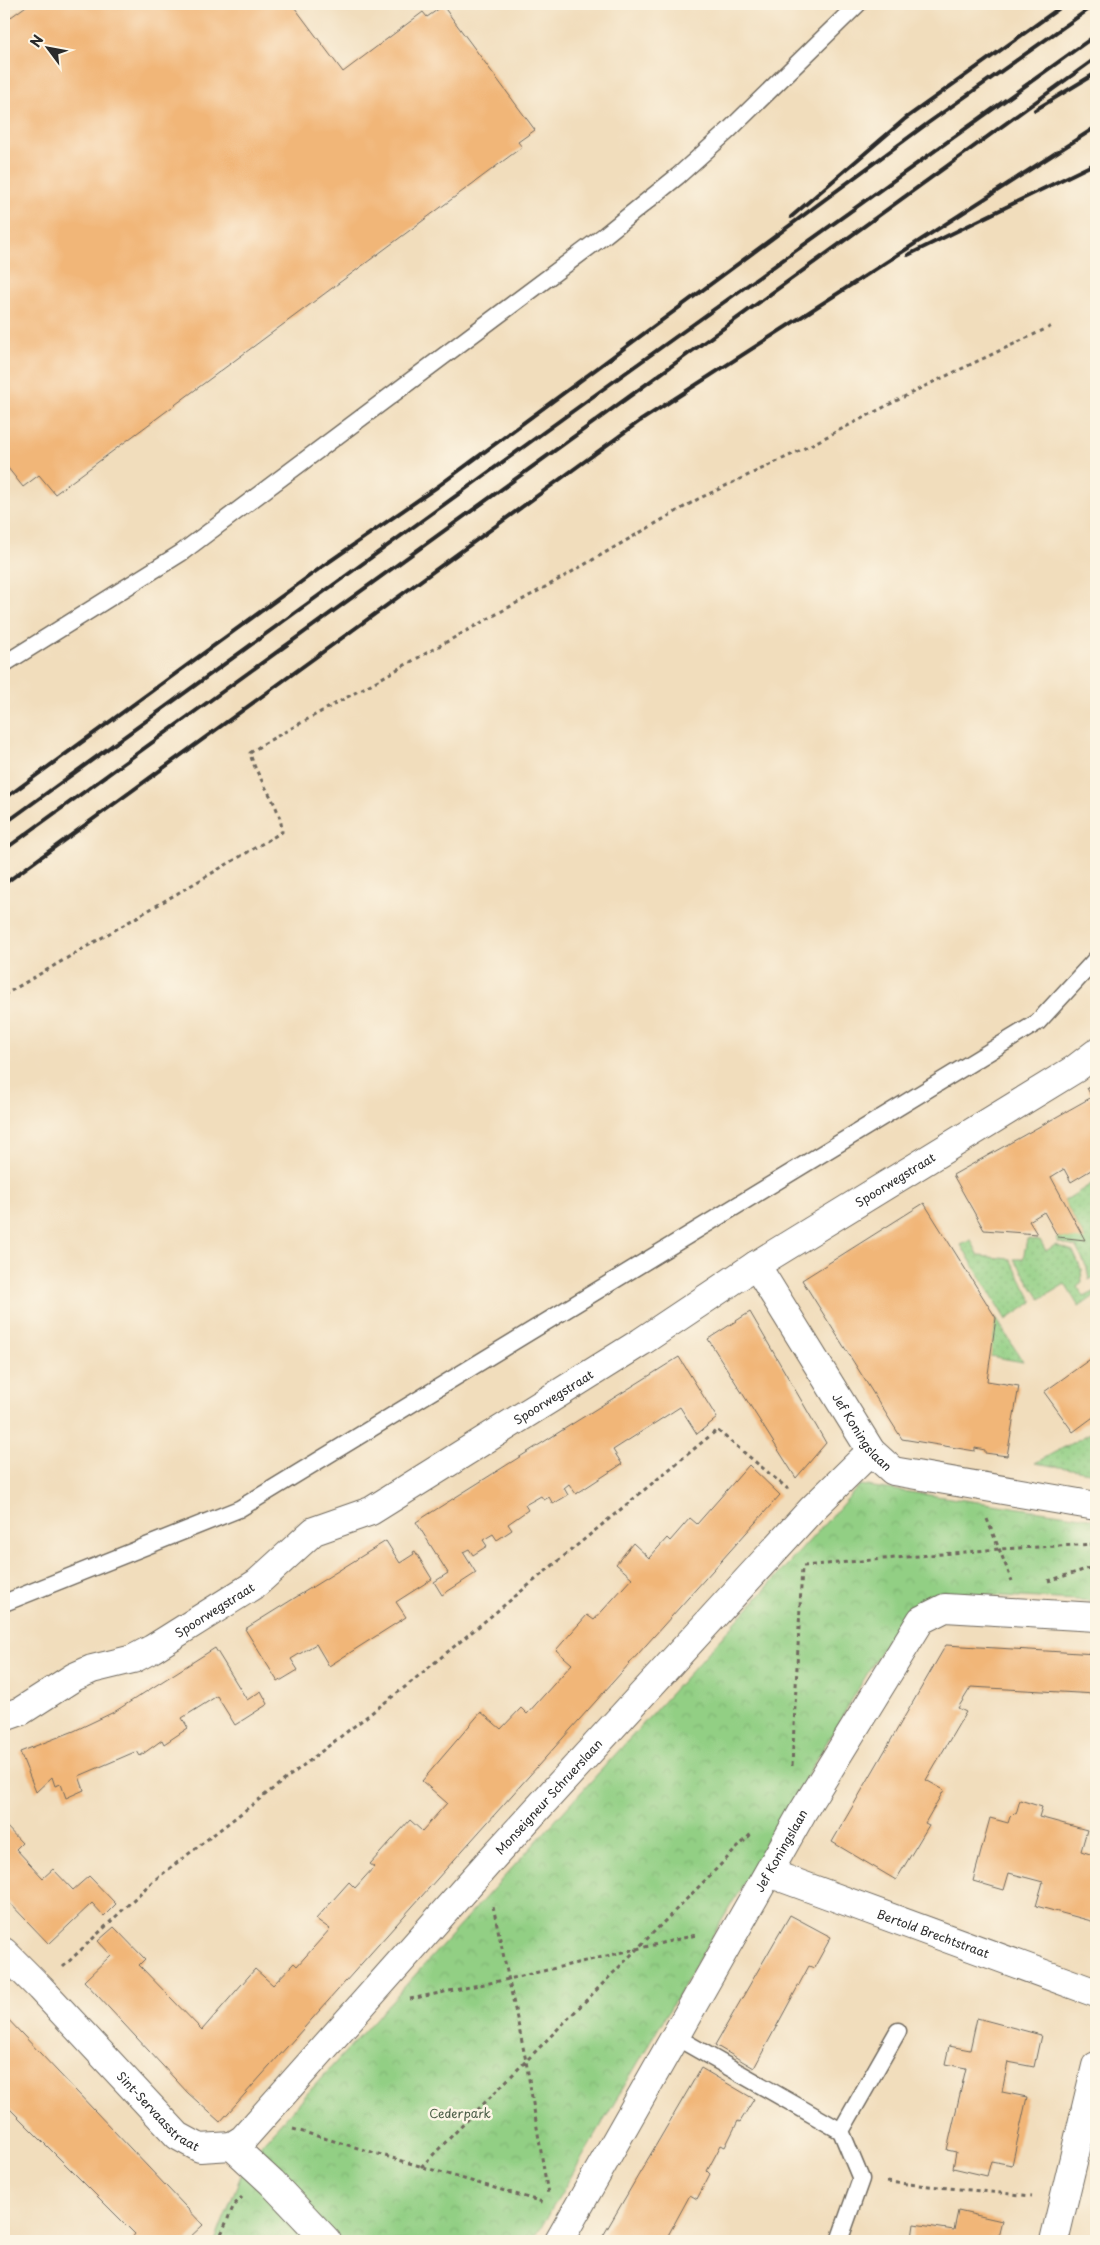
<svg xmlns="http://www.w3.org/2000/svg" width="1100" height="2245" viewBox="0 0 1100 2245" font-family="'Playpen Sans',sans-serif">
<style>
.grass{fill:url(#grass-dots);stroke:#5e7d58}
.park{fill:url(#park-crowns);stroke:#5e7d58}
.building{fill:#f1b678}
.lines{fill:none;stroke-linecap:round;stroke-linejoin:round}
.lane-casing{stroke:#70695e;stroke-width:19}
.street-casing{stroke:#70695e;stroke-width:30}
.path{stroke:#70695e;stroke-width:3;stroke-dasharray:4 4;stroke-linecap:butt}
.lane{stroke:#fff;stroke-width:16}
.street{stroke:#fff;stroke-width:28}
.rail{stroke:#2b2b2b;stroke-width:4}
.labels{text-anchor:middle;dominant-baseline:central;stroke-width:5;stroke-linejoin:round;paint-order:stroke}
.street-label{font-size:12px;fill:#2b2b2b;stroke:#fcf5e5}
.park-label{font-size:12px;fill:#4a5c46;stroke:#fcf5e5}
</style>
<defs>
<pattern id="grass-dots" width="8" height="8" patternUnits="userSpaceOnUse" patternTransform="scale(1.25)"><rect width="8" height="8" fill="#92cf84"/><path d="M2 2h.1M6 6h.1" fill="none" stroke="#7eb272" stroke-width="1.8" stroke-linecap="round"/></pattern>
<pattern id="park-crowns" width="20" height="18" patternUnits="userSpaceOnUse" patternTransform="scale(1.25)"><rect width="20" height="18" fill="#92cf84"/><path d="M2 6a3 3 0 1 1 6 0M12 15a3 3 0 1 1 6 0" fill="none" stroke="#7eb272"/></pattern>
</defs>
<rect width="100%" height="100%" fill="#fcf5e5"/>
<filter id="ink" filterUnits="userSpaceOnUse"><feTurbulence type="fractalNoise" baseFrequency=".02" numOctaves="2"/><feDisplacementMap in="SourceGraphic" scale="10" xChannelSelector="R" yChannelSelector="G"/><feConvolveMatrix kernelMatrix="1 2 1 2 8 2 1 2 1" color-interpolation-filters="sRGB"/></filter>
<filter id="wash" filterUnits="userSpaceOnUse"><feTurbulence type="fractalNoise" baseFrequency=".0096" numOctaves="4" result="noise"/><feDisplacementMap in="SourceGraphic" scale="20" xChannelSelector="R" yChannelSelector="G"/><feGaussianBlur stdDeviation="1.12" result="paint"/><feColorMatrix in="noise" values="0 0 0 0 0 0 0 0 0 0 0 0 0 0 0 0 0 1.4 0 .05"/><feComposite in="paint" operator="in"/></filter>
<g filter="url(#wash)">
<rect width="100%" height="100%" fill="#f1ddbc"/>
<path class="grass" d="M1096,1181v100l-2,-4 -5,3 -2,-12 -11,-21 -19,-5 1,-5 27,2 -21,-38z
M1027,1239l13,1 6,11 9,-6 18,6 8,18 1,13 -5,4 7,11 12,-6v4l-17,12 -14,-23 -25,15 -26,-40h9z
M971,1240l8,16 31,3 23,43 -27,18 -45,-75z
M996,1318l27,44 -33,-6z
M1096,1430v43l-61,-10z"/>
<path class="park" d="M860,1485l236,34v82l-130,-7 -63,19 -370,628h-318l32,-81z"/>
<g id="blocks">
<path class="building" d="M29,4h263l51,68 80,-60 4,5 16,-11 92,124 -17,12 4,5 -467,347 -16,-19 -16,12 -19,-24v-441z
M1096,1083v84l-25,15 -7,-13 -13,8 34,63 -27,-3 -14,-25 -15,9 8,13 -53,-4 -31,-55 139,-78 -5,-9z
M924,1203l72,115 -9,63 32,5 -12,70 -22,-3v-3l-10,-2v3l-73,-12 -100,-159z
M750,1312l76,131 -30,35 -88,-139z
M1096,1355v60l-23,17 -29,-40z
M679,1357l38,61 -20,16 -17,-27 -67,43 9,14 -46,30 -7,-10 -5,4 4,7 -15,9 -4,-7 -5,3 -3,-4 -16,9 3,5 -20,14 4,6 -15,10 -4,-6 -10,6 4,6 -14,9 -4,-6 -6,3 13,21 -34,22 -8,-13 14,-9 -32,-51z
M749,1465l31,30 -560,627 -32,-29 -104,-112 27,-26 -13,-14 16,-14 31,32 -6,6 63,65 53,-61 18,16 21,-22 3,3 33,-37 -14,-10 33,-37 6,6 19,-21 -4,-3 40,-44 12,11 25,-28 -25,-22 59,-69 20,17 20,-21 6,6 45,-50 -16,-14 31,-35 7,5 38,-42 -16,-14 17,-21 16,15 18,-20 3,3 20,-23 7,6z
M386,1541l14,22 14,-9 -1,-2 2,-1 17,28 -36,23 10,15 -77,49 -13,-22 -25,15 7,11 -20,12 -33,-53z
M946,1645l150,9v40l-125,-7 -13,21 8,4 -40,68 18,10 -19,33 4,2 -33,55 -64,-38z
M215,1648l32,52 14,-9 7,13 -33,21 -18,-29 -35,22 6,10 -24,16 -2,-4 -22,16 -3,-5 -58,25 5,14 -18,8 -5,-14 -6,2 -3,-9 -16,15 -16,-40 54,-21 40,-19z
M1020,1800l22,7 -3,10 48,13 -6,21 15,5 -1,66 -59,-16 7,-24 -34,-9 -5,17 -31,-9 17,-63 18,5 2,-6 4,-4 2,1z
M4,1824l18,19 -6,6 27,29 10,-9 20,21 16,-14 27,28 -12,12 -12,-13 -43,41 -45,-47z
M790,1915l41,22 -17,31 -5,-2 -55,102 -39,-23z
M4,2015l199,210 -16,15 2,1h-54l-3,-3 3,-4 -131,-131z
M977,2018l64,17 -7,32 -26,-5 -6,30 25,5 -15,68 -21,-4 -4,15 -34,-8 3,-16 -9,-2 19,-82 -21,-4 4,-18 21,4z
M701,2068l53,31 -14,23 -2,-1 -13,26 -4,-2 -14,26 3,3 -13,25 -7,-4 -25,46h-65z
M958,2211l44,10 -5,20h-72l-13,-3 2,-14 40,6z"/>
</g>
</g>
<g filter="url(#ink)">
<use href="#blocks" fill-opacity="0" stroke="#70695e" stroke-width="1"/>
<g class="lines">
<defs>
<path id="lane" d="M4,664l177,-111 424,-318 73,-59 50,-45 130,-127
M4,1603l235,-94 799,-487 58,-63
M676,2037l165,94 20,48 -22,62
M841,2131l57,-100"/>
<g id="street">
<path id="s1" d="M756,1265l115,186 22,20 203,35"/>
<path id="s2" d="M4,1717l17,-6 53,-34 18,-8 41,-10 19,-10 105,-66 57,-52 57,-20 270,-169 115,-77 319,-196 21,-16"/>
<path id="s3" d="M769,1873l327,120"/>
<path id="s4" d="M4,1952l36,36 138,148 22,12 32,-2 40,37 55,58"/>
<path id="s5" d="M232,2146l11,-7 252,-284 317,-346 59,-58"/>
<path id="s6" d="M559,2241l243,-428 119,-193 24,-12 151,9"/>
<path d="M1054,2241l42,-175"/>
</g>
</defs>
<use href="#lane" class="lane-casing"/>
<use href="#street" class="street-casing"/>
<path class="path" d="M4,995l278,-163c-1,-29 -25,-51 -32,-79l13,-9 293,-163 142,-82 97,-46 130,-67 127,-60
M987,1519l25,62
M803,1566l196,-17 97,-5
M1048,1581l48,-15
M792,1766l10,-199
M493,1906l33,155 22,133
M63,1967l89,-85 253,-195 312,-257 71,59
M410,1999l99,-20 187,-44
M293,2129l253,74
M421,2167l332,-335
M887,2182l145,14
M218,2241l16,-36 8,-8"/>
<use href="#lane" class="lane"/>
<use href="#street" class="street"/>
<path class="rail" d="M1035,110l61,-37
M791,217l115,-99 159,-114
M908,255l188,-92
M4,799l319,-233 114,-79 491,-364 168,-119
M4,824l613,-445 479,-344
M4,850l1092,-792
M4,884l636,-463 456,-294"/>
</g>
</g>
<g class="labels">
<g class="street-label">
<text stroke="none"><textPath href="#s2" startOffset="1046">Spoorwegstraat</textPath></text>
<text stroke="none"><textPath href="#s2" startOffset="641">Spoorwegstraat</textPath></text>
<text stroke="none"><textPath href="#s1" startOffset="198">Jef Koningslaan</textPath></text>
<text stroke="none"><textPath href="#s2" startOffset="238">Spoorwegstraat</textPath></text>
<text stroke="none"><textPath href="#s5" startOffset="472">Monseigneur Schruerslaan</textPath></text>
<text stroke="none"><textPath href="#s6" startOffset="449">Jef Koningslaan</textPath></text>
<text stroke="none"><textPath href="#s3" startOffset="175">Bertold Brechtstraat</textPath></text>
<text stroke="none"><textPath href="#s4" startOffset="222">Sint-Servaasstraat</textPath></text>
</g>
<g class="park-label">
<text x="460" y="2113">Cederpark</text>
</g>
</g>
<rect width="1100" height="2245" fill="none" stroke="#fcf5e5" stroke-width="20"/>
<g transform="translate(48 48) rotate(302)" stroke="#fcf5e5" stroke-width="4" paint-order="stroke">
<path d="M0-4L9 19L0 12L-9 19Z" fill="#2b2b2b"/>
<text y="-8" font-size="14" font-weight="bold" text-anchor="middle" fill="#2b2b2b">N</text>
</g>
</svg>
